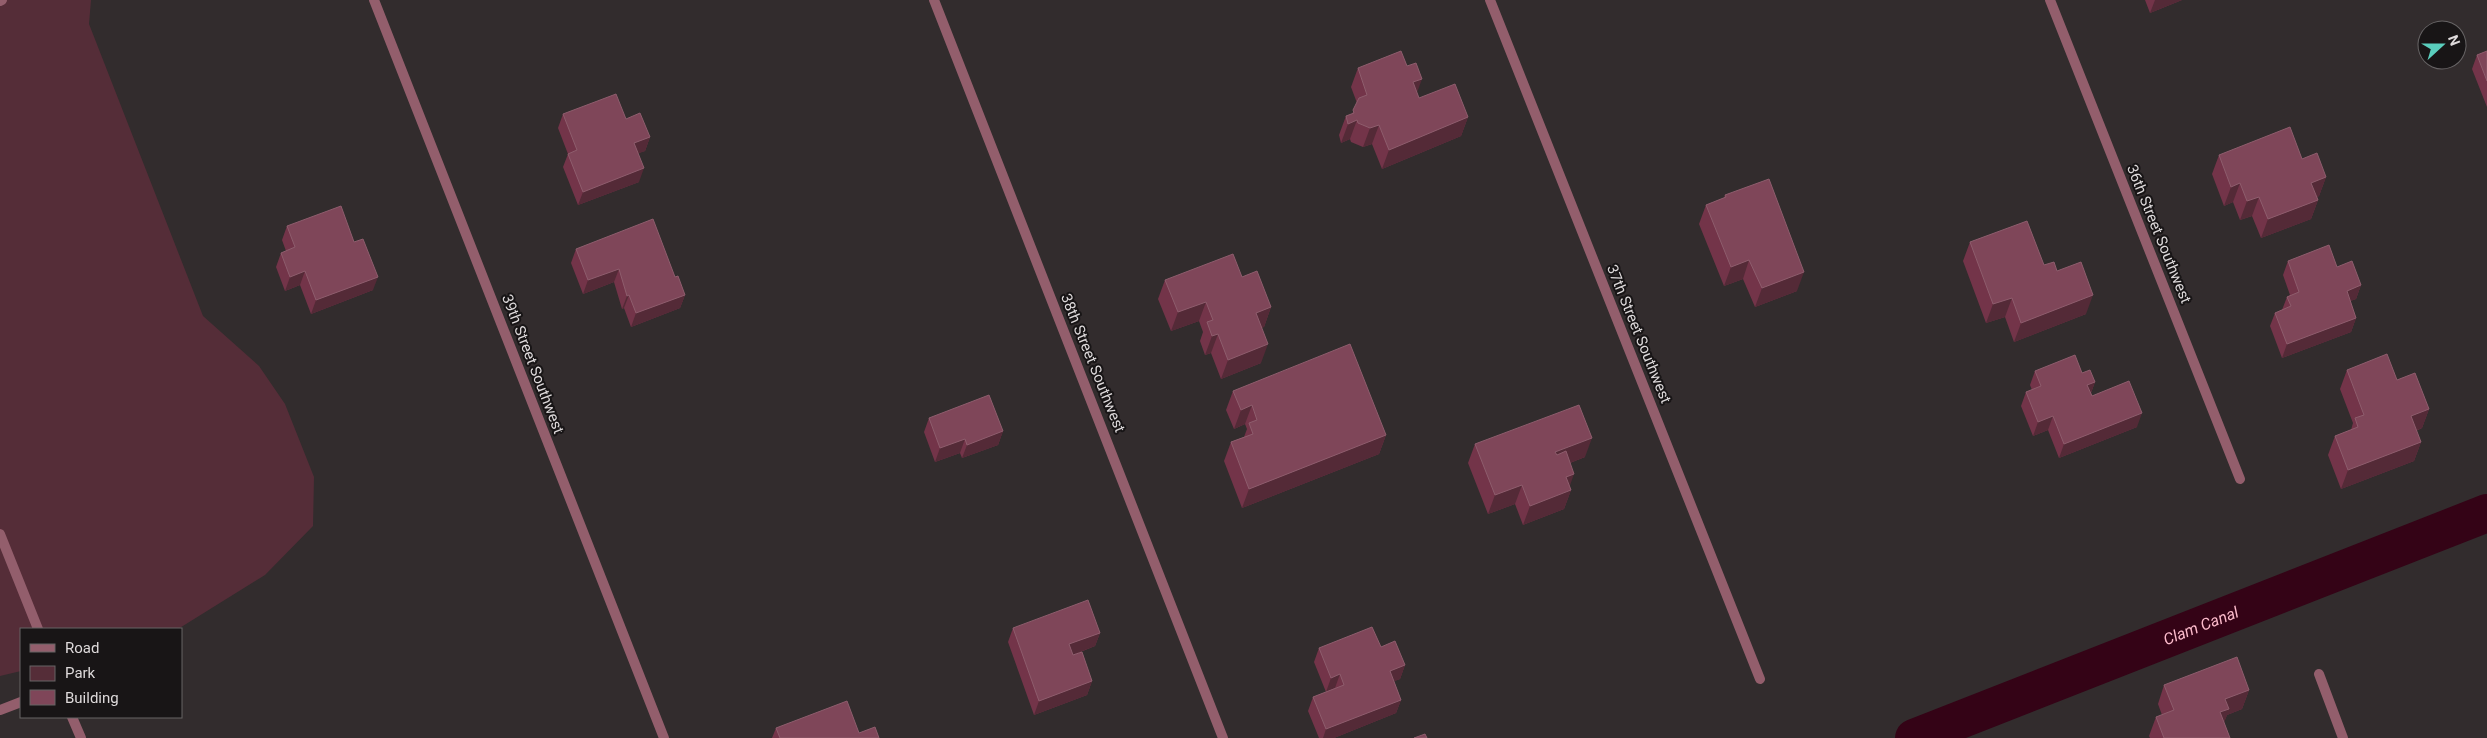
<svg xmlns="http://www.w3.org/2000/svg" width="2487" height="738" viewBox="0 0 2487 738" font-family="Roboto,sans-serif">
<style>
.green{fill:#552d38}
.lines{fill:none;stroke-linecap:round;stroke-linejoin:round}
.canal{stroke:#340316;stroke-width:38}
.minor{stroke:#935e6c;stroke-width:10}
.wall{fill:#733449}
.shaded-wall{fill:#542a37}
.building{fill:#7f4659;stroke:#8e5d6d}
.labels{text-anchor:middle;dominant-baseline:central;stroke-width:4;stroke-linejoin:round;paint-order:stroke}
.street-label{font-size:15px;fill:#dedadb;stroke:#181516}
.water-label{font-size:16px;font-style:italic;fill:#fcbbcb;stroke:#181516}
</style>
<rect width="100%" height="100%" fill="#322c2d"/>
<path class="green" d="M0,0h91l-2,24 114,292 56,50 26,38 29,73 -1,49 -48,49 -87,54h-157v42l-21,5z"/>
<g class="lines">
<path class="canal" id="s1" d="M1914,738l573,-225"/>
<path class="minor" d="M374,0l290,738
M934,0l289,738
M1490,0l270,679
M2050,0l190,479
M0,1l2,-1
M0,534l38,95
M2319,674l24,64
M0,710l21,-8
M72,717l9,21"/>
</g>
<path class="wall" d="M2145,0h37l-32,13z
M2487,51v56l-15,-38 5,-14z
M1358,68l59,25 2,5 49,19 -7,19 -79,33 -10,-25 -9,3 -12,-5 -1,-3 -9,4 -2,-8 7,-19 6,-2 5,-11 -6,-16z
M563,114l87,23 -5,14 -7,2 1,29 -61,23 -15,-38 5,-13 -10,-26z
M2219,155l83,4 24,18 -7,19 -2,1 1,3 -7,19 -50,19 -9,-22 -12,4 -7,-18 -9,4 -12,-32z
M1725,195l72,96 -42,16 -12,-28 -19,7 -25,-62 7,-19 18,-7z
M287,226l67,16 19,48 -62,24 -11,-29 -15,6 -9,-24 5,-14 5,-2 -4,-11z
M1970,242l74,23 13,6 29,43 -72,28 -9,-25 -19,6 -23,-62z
M576,249l99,28 10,18 -5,13 -49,19 -7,-19 -2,1 -8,-27 -31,12 -12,-31z
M2288,261l49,6 24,18 -5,14 -6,2 6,17 -5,14 -69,26 -12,-32 5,-13 7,-3 5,-13 3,-2 -7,-20z
M1242,277l29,30 -7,20 -3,1v35l-40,16 -10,-26 -6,2 -5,-14 3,-9 -4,-11 -28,10 -13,-32 7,-19z
M2347,370l50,10 32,29 -7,19 -6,3 5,11 -7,19 -73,28 -13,-34 7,-19 16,-6 2,-7 -13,-34z
M2035,371l47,2 13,9 -4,11 1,3 45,31 -78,31 -11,-28 -15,6 -12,-30 5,-14 6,-2 -2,-5z
M1233,391l153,44 -7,19 -137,54 -18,-47 7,-19 13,-5 3,-8 -2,-5 -11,5 -8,-19z
M929,418l74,13 -5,14 -36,13 -2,-5 -25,9 -11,-30z
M1475,444l110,13 -15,6v24l1,3 -7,19 -41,16 -8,-21 -27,10 -20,-51z
M1013,628l87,5 -5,13 -22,9 19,26 -5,14 -53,20 -26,-73z
M1381,647l24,18 -5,14 -6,2 7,19 -5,13 -62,25h-15l-11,-27 5,-14 22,-8 -9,3 -12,-30 5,-14z
M2164,685l85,5 -7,19 -15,6 -3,7 6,16h-80l-1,-2 7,-19 6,-2 -4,-11z
M776,728l83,5 20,5h-107z"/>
<path class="shaded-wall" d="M2155,0h27l-32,13z
M1422,79l-7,19 -2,-16z
M1468,117l-7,19 -79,33 7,-19z
M1357,120l-7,19 -9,4 7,-19z
M1379,125l-7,19 -9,3 7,-19z
M650,137l-5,14 -16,6 5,-14z
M644,168l-5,14 -61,23 5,-13z
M2326,177l-7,19 -15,6 7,-19z
M2240,183l-7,19 -9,4 7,-19z
M2259,197l-7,19 -12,4 7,-19z
M2318,200l-7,19 -50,19 7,-19z
M1749,260l-6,19 -19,7 7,-19z
M619,269l-5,13 -31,12 5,-14z
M305,271l-5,14 -15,6 5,-14z
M1804,272l-7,19 -42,16 7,-19z
M378,277l-5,13 -62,24 5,-14z
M2361,285l-5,14 -14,5 5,-13z
M629,295l-5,13 -2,1 5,-13z
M685,295l-5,13 -49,19 5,-14z
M2093,295l-7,19 -72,28 7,-19z
M2012,298l-7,19 -19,6 7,-19z
M1206,302l-7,19 -28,10 7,-19z
M1271,307l-7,20 -15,5 7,-19z
M2356,318l-5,14 -69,26 5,-14z
M1218,334l-7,19 -6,2 7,-19z
M1268,344l-7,19 -40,16 7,-19z
M2095,382l-5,13 -3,-10z
M1252,405l-7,19 -11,5 7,-19z
M2429,409l-7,19 -18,7 7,-19z
M2142,413l-5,14 -78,31 5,-14z
M2053,416l-5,14 -15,6 5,-14z
M1003,431l-5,14 -36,13 5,-13z
M1386,435l-7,19 -137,54 7,-19z
M1592,438l-7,19 -36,14 6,-19z
M965,439l-5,14 -25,9 5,-14z
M2421,442l-7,19 -73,28 7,-19z
M1574,474l-6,17 3,-1 -7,19 -41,16 7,-19 36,-29z
M1522,485l-7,19 -27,10 7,-19z
M1100,633l-5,13 -31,12 5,-14z
M1405,665l-5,14 -15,6 5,-14z
M1340,674l-5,14 -9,4 5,-14z
M1092,681l-5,14 -53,20 5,-14z
M2249,690l-7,19 -15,6 -5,13 -9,3 12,-32z
M1401,700l-5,13 -62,25h-11l3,-9z"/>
<path class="building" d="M1401,51l6,15 9,-3 6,16 -9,3 6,16 36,-14 13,33 -79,33 -10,-25 -9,3 -12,-5 -1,-3 -9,4 -2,-8 8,-3 -1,-3 6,-12 8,-3 -9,-27z
M2487,51v30l-10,-26z
M616,94l10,25 14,-6 10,24 -16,6 10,25 -61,24 -15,-38 9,-4 -14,-36z
M2290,127l12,32 15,-6 9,24 -15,6 7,17 -50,19 -9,-22 -12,4 -7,-18 -9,4 -12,-32z
M1769,179l35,93 -42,16 -13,-28 -18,7 -25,-62 20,-8 -1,-2z
M341,206l13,36 9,-3 15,38 -62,23 -11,-29 -15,6 -9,-24 14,-6 -8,-21z
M653,219l22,58 3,-1 7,19 -49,18 -7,-18 -2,1 -8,-27 -31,11 -12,-31z
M2027,221l17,44 10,-3 3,9 24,-9 12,33 -72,28 -9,-25 -19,6 -23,-62z
M2329,245l8,22 15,-6 9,24 -14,6 9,27 -69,26 -12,-31 16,-7 -4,-9 12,-5 -11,-31z
M1233,254l9,23 15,-6 14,36 -15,6 12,31 -40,16 -10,-26 -6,2 -5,-14 6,-2 -7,-18 -28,10 -13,-32z
M1350,344l36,91 -137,54 -18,-47 22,-8 -4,-11 8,-3 -5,-15 -11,5 -8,-19z
M2387,354l10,26 18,-7 14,36 -18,7 10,26 -73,28 -13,-34 23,-9 -3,-9 9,-3 -17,-45z
M2075,355l7,18 8,-3 5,12 -8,3 5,11 37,-15 13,32 -78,31 -11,-28 -15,6 -12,-30 15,-6 -6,-15z
M989,395l14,36 -36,14 -2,-6 -25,9 -11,-30z
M1579,405l13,33 -37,14 2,3 9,-4 8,23 -8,3 5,13 -41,16 -8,-21 -27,10 -20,-51z
M1088,600l12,33 -31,11 4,11 9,-3 10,29 -53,20 -26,-73z
M1372,627l9,20 14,-6 10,24 -15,6 11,29 -75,29 -13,-32 31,-12 -4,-11 -9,4 -12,-30z
M2237,657l12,33 -24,9 4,10 -9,3 10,26h-66l-8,-21 18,-7 -10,-25z
M847,701l12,32 16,-6 4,11h-99l-4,-10z
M1425,734l2,4h-13z"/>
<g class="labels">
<g class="street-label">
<text transform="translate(2159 234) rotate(68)">36th Street Southwest</text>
<text transform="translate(1639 334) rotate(68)">37th Street Southwest</text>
<text transform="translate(1093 363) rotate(68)">38th Street Southwest</text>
<text transform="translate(533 364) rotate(69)">39th Street Southwest</text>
</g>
<g class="water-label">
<text stroke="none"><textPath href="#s1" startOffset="308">Clam Canal</textPath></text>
</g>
</g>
<rect x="20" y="628" width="162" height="90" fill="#181516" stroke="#676465"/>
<rect x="30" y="644" width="25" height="8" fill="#935e6c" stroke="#676465"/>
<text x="65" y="653" font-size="15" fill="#dedadb">Road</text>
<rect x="30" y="666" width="25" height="15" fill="#552d38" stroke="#676465"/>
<text x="65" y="678" font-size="15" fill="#dedadb">Park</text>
<rect x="30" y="690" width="25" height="15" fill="#7f4659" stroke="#676465"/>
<text x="65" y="703" font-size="15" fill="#dedadb">Building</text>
<g transform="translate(2442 45) rotate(69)"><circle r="24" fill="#181516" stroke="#676465"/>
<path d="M0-4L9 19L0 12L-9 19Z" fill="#5acebd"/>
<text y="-8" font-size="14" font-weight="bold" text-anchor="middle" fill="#dedadb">N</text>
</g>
</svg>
